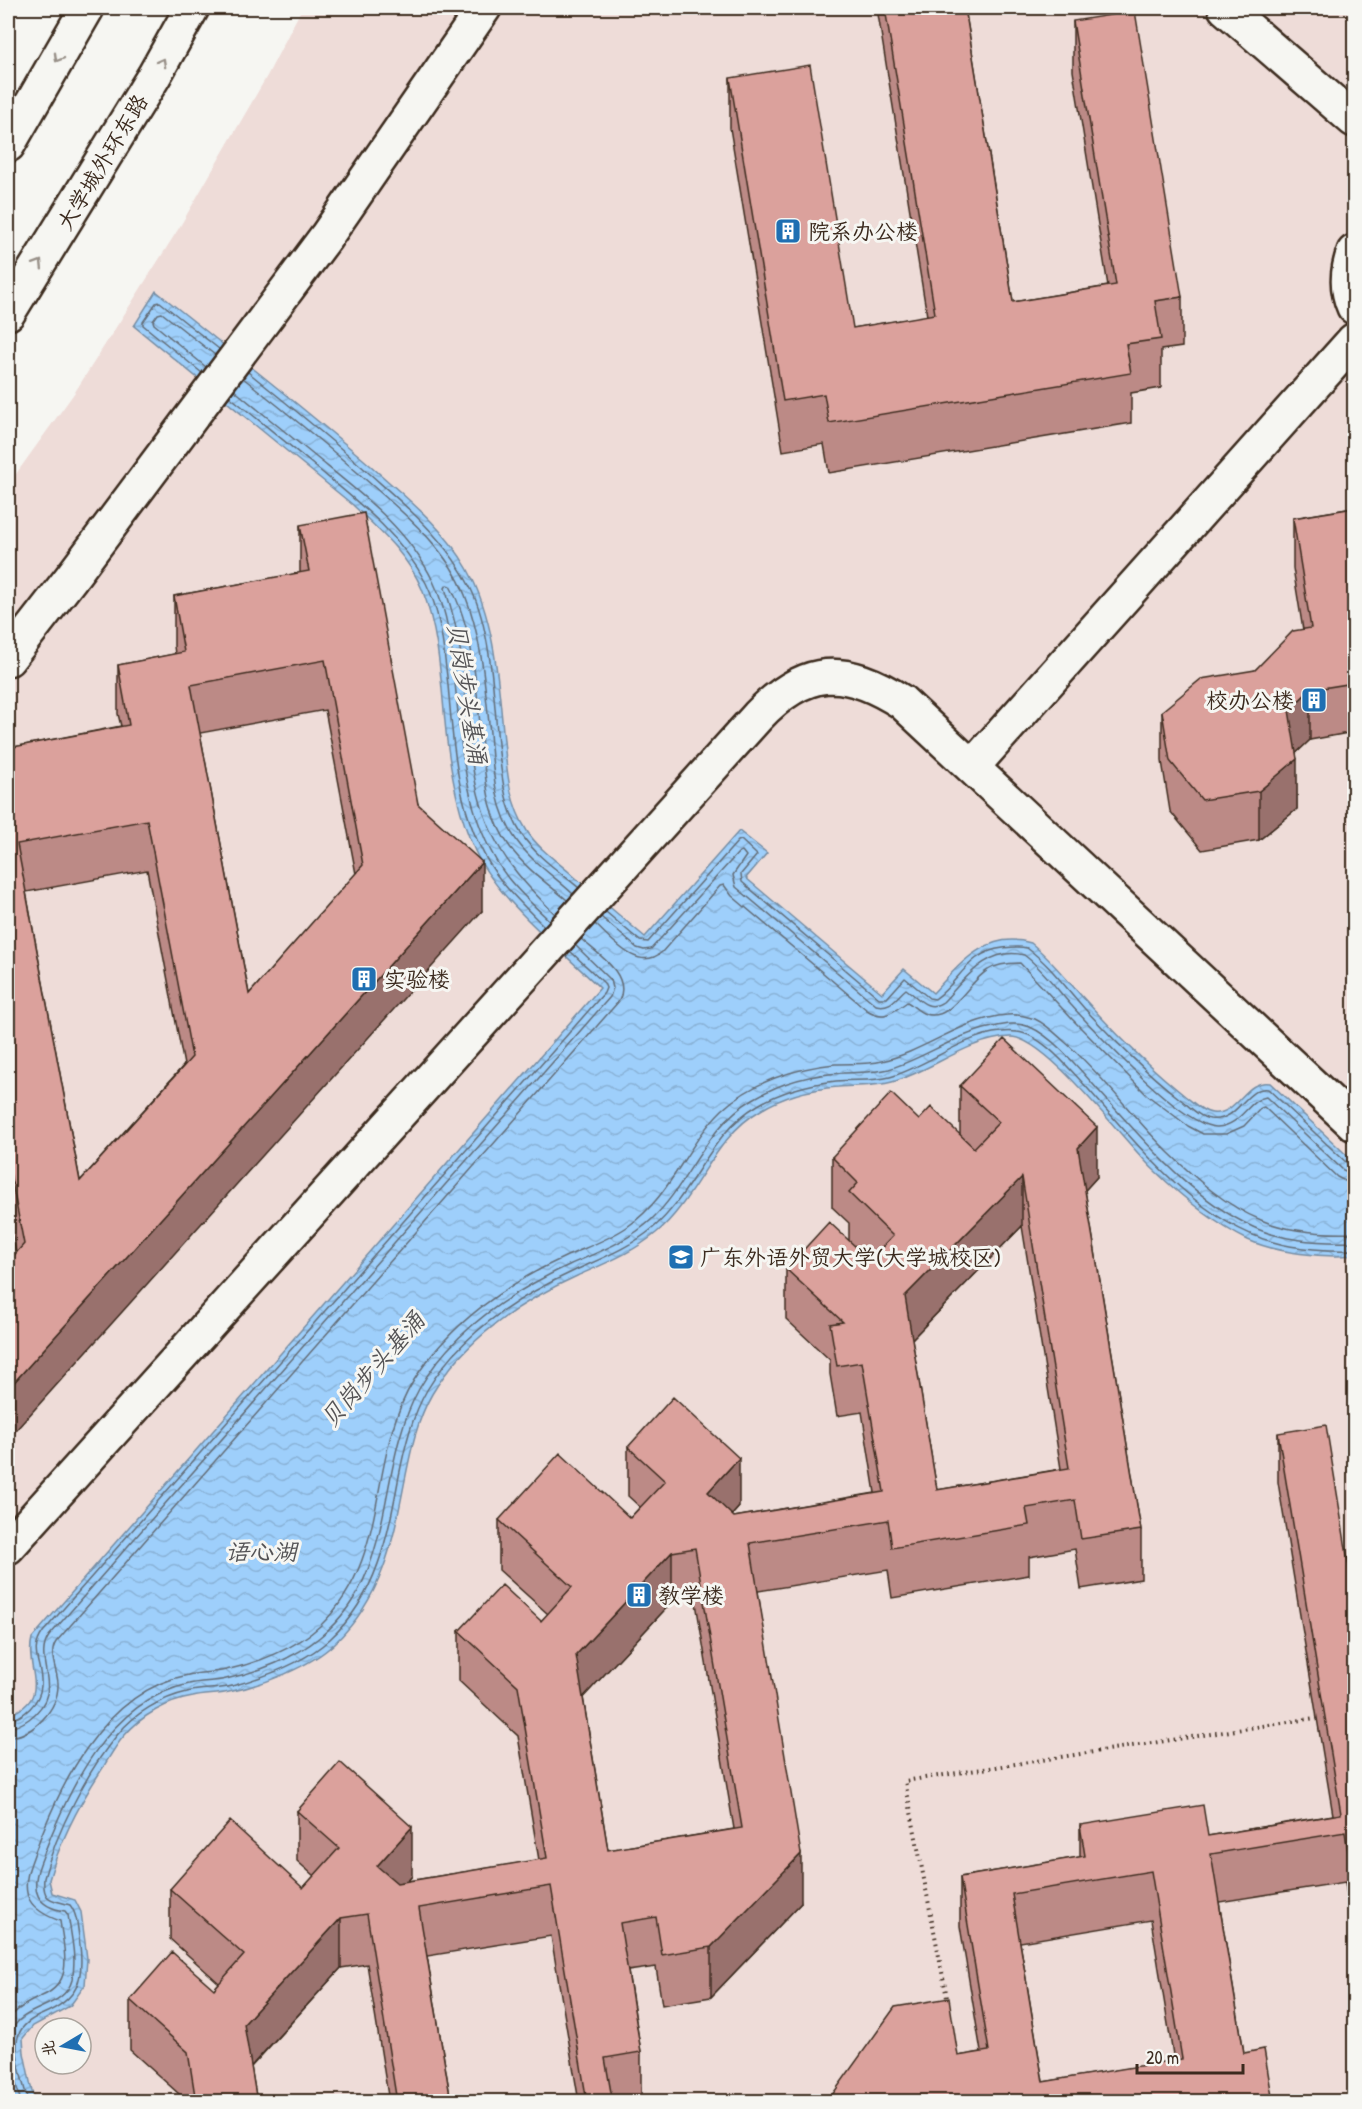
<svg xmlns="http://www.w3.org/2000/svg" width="1362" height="2109" viewBox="0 0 1362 2109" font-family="'Patrick Hand','LXGW WenKai TC',sans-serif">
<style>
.built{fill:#eedcd8;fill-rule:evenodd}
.water{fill:url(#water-waves);stroke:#768da3;stroke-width:1.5}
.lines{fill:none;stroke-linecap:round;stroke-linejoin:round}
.shore{stroke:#636c76;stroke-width:1.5}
.minor-casing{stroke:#3b2a1e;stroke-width:38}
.major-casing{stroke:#3b2a1e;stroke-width:38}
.path{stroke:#3b2a1e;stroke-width:4;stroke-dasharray:1.5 4.5;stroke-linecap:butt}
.minor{stroke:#f6f6f2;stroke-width:33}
.major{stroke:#f6f6f2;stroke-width:33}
.wall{fill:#bc8a86;stroke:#3b2a1e;stroke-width:1.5;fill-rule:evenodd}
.shaded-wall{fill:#99716d;stroke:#3b2a1e;stroke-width:1.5}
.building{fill:#dba19c;stroke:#3b2a1e;stroke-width:1.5;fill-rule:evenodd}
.oneway{stroke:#989088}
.labels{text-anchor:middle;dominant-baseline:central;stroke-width:6;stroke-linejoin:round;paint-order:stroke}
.street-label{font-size:22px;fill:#3b2a1e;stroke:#f6f6f2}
.poi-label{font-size:22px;fill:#3b2a1e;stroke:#f6f6f2;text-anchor:start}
.water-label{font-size:24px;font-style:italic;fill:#545355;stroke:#f6f6f2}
</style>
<defs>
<pattern id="water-waves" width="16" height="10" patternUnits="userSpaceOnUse" patternTransform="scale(1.5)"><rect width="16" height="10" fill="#9ecffb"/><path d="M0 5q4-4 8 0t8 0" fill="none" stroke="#89b2d7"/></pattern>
</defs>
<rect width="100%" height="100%" fill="#f6f6f2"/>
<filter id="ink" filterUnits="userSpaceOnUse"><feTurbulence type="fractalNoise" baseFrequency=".0167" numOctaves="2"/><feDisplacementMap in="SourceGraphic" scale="12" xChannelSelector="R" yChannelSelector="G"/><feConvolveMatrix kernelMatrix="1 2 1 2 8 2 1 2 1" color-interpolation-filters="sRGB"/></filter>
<g filter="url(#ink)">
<path class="built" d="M302,8h1052v2093l-1346,1v-1617l67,-93 104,-164 88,-152zM45,2028h36v36h-36z"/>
<path class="water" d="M156,291c72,58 145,114 215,175 34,31 73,61 96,102 27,49 31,108 36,163 4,36 4,68 24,100 10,16 28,29 42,41 25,22 50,43 76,65l94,-106 28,22 -21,25 136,115 22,-24 29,24c26,-28 54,-64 98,-50 21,17 38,40 57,60 30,33 62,65 97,93 8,6 17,16 27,17 26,3 32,-34 58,-30l84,79v93c-31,3 -77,-2 -106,-15 -35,-17 -66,-43 -94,-70 -29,-27 -108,-134 -144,-133 -43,2 -78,34 -118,45 -18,5 -36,3 -54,5 -27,2 -54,9 -77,23 -49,28 -63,88 -105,123 -24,20 -50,30 -79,43 -56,25 -113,64 -145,118 -15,26 -21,56 -27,86 -12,62 -22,117 -70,163 -25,24 -72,42 -106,49 -12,3 -24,2 -36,5 -26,4 -52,19 -69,39 -8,9 -14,20 -20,30 -23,35 -44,74 -55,114l3,13 23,7 6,12 4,30 2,17 -2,26 -15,21 -37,20 -10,12 1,15 10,48 -26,1v-387c46,-17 16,-45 24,-77l568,-650c-39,-38 -102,-88 -125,-137 -16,-35 -23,-72 -28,-110 -6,-51 -6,-104 -25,-152 -14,-34 -44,-60 -69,-84l-219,-179z"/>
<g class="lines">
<path class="shore" d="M206,367l-52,-43 -1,-3 5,-7 4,-1 53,42
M248,372c41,33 82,66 122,102 38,34 78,67 101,115 20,41 23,109 27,155 4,33 6,63 24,91 14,21 38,37 57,53
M202,373l-59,-48v-3l13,-19 4,-1 59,47
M243,378c42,33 82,66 122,101 37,33 82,68 100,116 17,43 20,92 25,138 3,38 4,76 27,108 15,21 38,36 56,53
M234,390c29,24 59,48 88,72 42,34 87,69 111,119 15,31 19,68 22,102 7,67 10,139 53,195 12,15 27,29 41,42
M229,396c30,24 59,48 88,72 41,34 84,67 109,115 15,30 18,69 22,102 6,68 10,143 55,198 13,16 27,29 41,43
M606,912l34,29 8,1 90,-101 3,-1 16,15 -16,19 1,8 137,116h8l18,-20 24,20 6,1c25,-18 33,-47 68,-51 9,-1 16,-2 24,0 22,16 39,40 57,60 30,32 61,64 96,91 9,7 19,18 30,20 29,4 34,-33 58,-30l80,75 6,2
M555,914c-22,-22 -43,-43 -58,-71 -31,-56 -28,-126 -36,-188 -3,-23 -9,-45 -16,-67l2,-3 3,1c25,45 27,110 32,161 4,36 6,70 28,100 15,21 38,37 57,53
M601,917l36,31 7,2 7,-1 88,-97 3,-1 4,5 -13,19 3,12 140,118c15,4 20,-8 30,-16 12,8 21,24 37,13 22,-23 45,-56 81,-47 18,13 32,33 47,50 24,26 112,123 146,122 26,-2 30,-27 49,-30l77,73 11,4
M595,924c17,15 43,49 67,28l58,-66 4,-1 8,11 135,114c17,11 26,2 40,-8 6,3 11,10 19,12 26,8 42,-33 62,-44 9,-6 21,-7 32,-7l52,56 75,76 41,31 15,8h23l18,-8 17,-18 3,-1 73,70 8,4 9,2
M8,1720c16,-2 32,-18 33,-34 2,-22 -13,-33 2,-54l561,-639 2,-5 -2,-5 -34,-32
M8,1728c8,-1 14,-4 21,-9 39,-29 2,-57 20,-83l561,-639 3,-9 -2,-8 -36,-35
M8,1737c25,-1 51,-28 50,-54 -1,-14 -10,-29 -2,-41l563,-641c13,-26 -21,-47 -38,-62
M8,2020c9,-12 21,-18 34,-24 33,-14 22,-46 18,-75 -30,-11 -41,-25 -29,-58 26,-74 72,-172 157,-188 13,-3 26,-2 38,-5 32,-7 70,-22 94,-44 72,-69 46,-168 94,-246 35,-56 93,-97 153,-124 20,-9 41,-16 60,-29 44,-30 58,-81 95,-117 30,-28 73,-42 113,-46 16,-1 32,1 47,-3 44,-10 79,-42 125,-46 9,-1 19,1 28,4 11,5 21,15 30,23 38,33 68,76 104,111 27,26 57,53 92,67 28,12 64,14 93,13
M21,2102c-5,-18 -16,-52 -10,-69 10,-29 53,-23 61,-53 5,-21 -1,-45 -4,-65l-3,-4c-28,-4 -35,-20 -25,-47 26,-70 67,-163 149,-180 12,-3 25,-2 37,-5 32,-7 69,-21 94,-42 78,-63 55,-168 99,-248 32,-57 92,-97 150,-124 29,-13 58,-23 82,-45 39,-37 54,-93 102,-121 27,-16 59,-25 90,-26 15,-1 31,0 46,-4 36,-11 67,-35 104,-42 13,-3 25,-5 37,0 24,10 52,45 69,64 46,50 91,107 154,136 29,14 69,16 101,15
M28,2102c-4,-17 -16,-52 -9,-68 4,-10 14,-16 24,-20 35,-15 41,-33 37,-69 -2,-13 -2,-30 -10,-40 -17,-6 -28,-2 -26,-27 12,-45 44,-109 74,-144 17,-21 43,-36 69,-42 15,-4 30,-2 45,-6 33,-9 72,-23 98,-47 47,-43 58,-103 69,-163 6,-30 13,-60 28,-86 33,-55 90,-93 147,-119 28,-13 55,-23 79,-43 42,-36 56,-95 105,-123 24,-14 50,-21 78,-24 18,-2 36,1 54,-4 42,-12 82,-50 127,-45 23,2 49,33 64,49 53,59 113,139 192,161 23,7 58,9 81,8"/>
<defs>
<path id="minor" d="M1225,8l129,112
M1354,252c-7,18 -8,37 0,55
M8,659l63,-81 255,-341 158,-229
M973,766l381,-426
M8,1547l750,-831c48,-50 86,-51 144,-14l452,422"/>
<path id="major" d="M8,145l79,-137
M8,313l146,-237 38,-68"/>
</defs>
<use href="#minor" class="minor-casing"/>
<use href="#major" class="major-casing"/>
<path class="path" d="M948,2003l-43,-222 416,-64"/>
<use href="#minor" class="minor"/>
<use href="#major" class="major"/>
</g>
<path class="wall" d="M877,8h88l48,294 95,-16 -35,-215v-50l109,276v50l-21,3v38l-30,5v30l-302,50 -5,-29 -41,7 -53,-323v-50l123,250 74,-12z
M1354,508v229v-5l-44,8 -14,13 1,56 -38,31 -57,10 -32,-39 -8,-50v-50l93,-41 48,-40 -10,-62v-50z
M300,525l118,279 64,107 -466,342 -8,-41v-464l113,-22 -3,-12v-49l57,-11 -1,-8v-50l126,-23zM325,710l31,164 -107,120 -49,-261zM147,870l37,195 -104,116 -54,-289z
M960,1086l137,91 -12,13 56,340v49l-60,10 -6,-40 -46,8v18l-137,23 -4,-28 -130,21 43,312 -90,94 -49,8 -6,-38 -28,4 13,81v50h-62l-28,-166 -124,20 24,146h-62l-22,-138 -26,4 -90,99 6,35h-69l-58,-52v-50l84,-11 5,-6 -49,-44v-50l133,-1 11,-12 -17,-15v-50l115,65 -4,5 131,-21 -21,-124 -59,-55v-50l82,-10 7,-7 -49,-44v-50l131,-2 10,-11 -12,-11v-49l111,60 -7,8 2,2 141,-24 -13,-81 -25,4 -7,-42v-14l-44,-41v-50l63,-29v-17l-17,-16v-50l87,-37 41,15zM1022,1226l39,243 -124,21 -25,-151zM695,1597l39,232 -126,21 -25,-153 89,-95z
M1278,1433l76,165v323l-3,1 -6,-40 -126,20 25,151 29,49h-446l131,-46 23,-4 -21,-126v-49l120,-20v-32l128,11 125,-21 -55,-333zM1151,1920l23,141 -131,21 -23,-140z"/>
<path class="shaded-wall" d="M1310,690v50l-21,20v-50z
M1297,759v50l-38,31v-49z
M482,862v49l-474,528v-50z
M1097,1127v50l-19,21v-50z
M1022,1177v49l-117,120v-50z
M739,1458v49l-31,35v-50z
M672,1552v50l-96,103v-50z
M412,1827v49l-35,40v-50z
M801,1854v49l-90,94v-50z
M341,1918v50l-97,106v-50z"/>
<path class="building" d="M885,8h80l48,294 103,-17 -43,-264 62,-10 47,286 -27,4 6,38 -35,5 5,29 -302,50 -5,-29 -41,7 -53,-323 80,-13 43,263 82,-14z
M1354,508v180v-5l-44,7 -21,20 8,49 -38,32 -57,9 -32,-39 -8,-50 39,-32 54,-9 38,-39 18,-3 -18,-110z
M364,513l54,291 64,58 -474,527v-127l16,-18 -16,-82v-414l121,-23 -11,-60 66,-13 -10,-56 135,-25 -9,-46zM325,660l38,205 -114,129 -58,-309zM147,820l45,237 -112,124 -63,-337z
M1004,1039l93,88 -19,21 63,382 -60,9 -6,-39 -49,8 3,17 -137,23 -4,-28 -138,23 51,311 -90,93 -49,8 -6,-38 -36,6 21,129 -36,6 7,40 -17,4h-8l-36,-216 -132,22 32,194h-54l-30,-188 -26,4 -97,106 13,78h-61l-8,-50 -58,-52 42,-48 42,37 30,-34 -74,-66 60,-68 73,67 36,-40 -42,-37 43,-49 72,65 -35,39 20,17 150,-25 -29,-172 -59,-55 43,-46 39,36 31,-34 -73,-67 61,-67 70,65 35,-37 -37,-34 45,-50 66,61 -31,34 26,25 150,-25 -22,-130 -25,4 -7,-42 13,-2 -57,-53 43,-47 41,38 23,-24 -44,-43 9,-10 -26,-26 59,-64 28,27 12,-13 43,41 25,-26 -39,-36zM1022,1177l47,291 -132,22 -32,-194zM695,1548l47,280 -134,22 -32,-195 96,-103z
M1326,1425l28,173v273l-3,1 -6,-40 -134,22 33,199 20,-4 9,53h-446l68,-95 54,-9 9,58 31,-5 -29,-174 125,-21 -5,-31 123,-20 5,31 133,-22 -63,-381zM1151,1871l31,188 -139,23 -31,-188z"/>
<defs><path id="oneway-chevron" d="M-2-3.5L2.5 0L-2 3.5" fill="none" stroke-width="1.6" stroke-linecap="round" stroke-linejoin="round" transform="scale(1.5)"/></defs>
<g class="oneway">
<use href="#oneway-chevron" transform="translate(58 58) rotate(120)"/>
<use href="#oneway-chevron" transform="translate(162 62) rotate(-61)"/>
<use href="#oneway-chevron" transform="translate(39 264) rotate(-58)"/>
</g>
</g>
<defs>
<symbol id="building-square" viewBox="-11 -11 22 22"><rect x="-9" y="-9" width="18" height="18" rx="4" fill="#1f6fb2" stroke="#f6f6f2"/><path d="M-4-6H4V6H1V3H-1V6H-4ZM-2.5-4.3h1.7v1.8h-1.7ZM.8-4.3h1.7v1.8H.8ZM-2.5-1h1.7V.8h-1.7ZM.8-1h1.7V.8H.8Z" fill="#fff"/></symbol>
<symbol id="university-square" viewBox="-11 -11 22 22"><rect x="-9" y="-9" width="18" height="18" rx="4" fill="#1f6fb2" stroke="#f6f6f2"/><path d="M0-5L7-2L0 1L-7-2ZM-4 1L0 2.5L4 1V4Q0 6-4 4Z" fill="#fff"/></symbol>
</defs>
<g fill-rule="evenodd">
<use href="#building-square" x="773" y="216" width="30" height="30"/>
<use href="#building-square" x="1299" y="685" width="30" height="30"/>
<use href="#building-square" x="349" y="964" width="30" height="30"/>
<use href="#university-square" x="666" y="1242" width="30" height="30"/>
<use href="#building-square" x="624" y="1580" width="30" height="30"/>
</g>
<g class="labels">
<g class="street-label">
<text transform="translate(102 162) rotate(-59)">大学城外环东路</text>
</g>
<g class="poi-label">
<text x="808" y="231">院系办公楼</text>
<text x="1294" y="700" text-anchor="end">校办公楼</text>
<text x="384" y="979">实验楼</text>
<text x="700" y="1257">广东外语外贸大学(大学城校区)</text>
<text x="658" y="1595">教学楼</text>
</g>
<g class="water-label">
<text transform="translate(468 693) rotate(81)">贝岗步头基涌</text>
<text transform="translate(372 1369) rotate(-49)">贝岗步头基涌</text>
<text x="261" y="1551">语心湖</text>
</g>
</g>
<rect width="1362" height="2109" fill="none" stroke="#f6f6f2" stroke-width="30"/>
<rect x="15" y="15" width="1332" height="2079" fill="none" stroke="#3b2a1e" stroke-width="2" filter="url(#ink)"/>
<g transform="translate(63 2046) rotate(260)"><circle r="28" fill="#f6f6f2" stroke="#aba49d" stroke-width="1.5"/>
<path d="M0-4.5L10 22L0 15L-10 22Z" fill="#1f6fb2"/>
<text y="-9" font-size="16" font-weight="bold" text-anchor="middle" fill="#3b2a1e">北</text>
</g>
<path d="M1137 2064v9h106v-9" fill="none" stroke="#3b2a1e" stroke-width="3"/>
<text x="1146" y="2064" font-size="18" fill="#3b2a1e" stroke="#f6f6f2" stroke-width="4.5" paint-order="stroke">20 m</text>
</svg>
